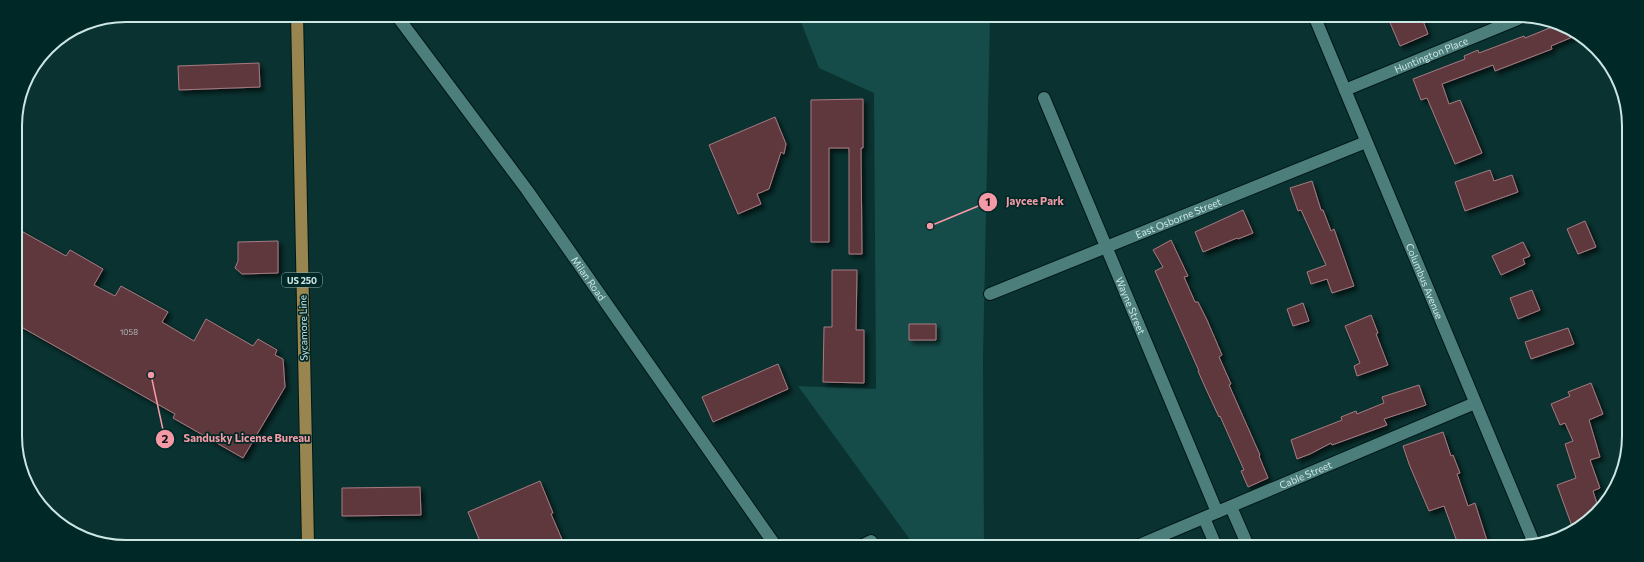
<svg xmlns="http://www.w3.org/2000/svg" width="1644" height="562" viewBox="0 0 1644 562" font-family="Commissioner,sans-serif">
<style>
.green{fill:#154c49}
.building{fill:#5e383e;stroke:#a67a80;filter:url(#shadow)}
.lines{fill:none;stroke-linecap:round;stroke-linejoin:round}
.street-casing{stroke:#001817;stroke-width:14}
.secondary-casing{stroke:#001817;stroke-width:14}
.primary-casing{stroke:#001817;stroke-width:14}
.street{stroke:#4c7e7b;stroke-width:12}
.secondary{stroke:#4c7e7b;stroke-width:12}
.primary{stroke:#98854f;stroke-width:12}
.labels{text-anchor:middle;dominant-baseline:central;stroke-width:3.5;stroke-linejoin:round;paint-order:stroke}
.number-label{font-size:8px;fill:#b0baba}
.shield{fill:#002827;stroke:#8fadab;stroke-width:1}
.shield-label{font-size:9px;font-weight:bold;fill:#cce6e4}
.street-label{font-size:10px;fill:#cce6e4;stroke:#002827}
.rim{fill:none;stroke:#cce6e4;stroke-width:2}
.leader{fill:none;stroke:#f49aa6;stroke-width:1.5}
.callout-dot{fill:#f49aa6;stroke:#002827;stroke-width:1.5}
.mark-label{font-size:12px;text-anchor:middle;font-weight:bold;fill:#111}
.callout-label{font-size:11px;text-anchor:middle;font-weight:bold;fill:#f49aa6;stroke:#002827;stroke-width:3.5;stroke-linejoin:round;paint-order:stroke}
</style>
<defs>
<filter id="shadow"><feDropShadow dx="3.5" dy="3.5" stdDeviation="2" flood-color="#0009"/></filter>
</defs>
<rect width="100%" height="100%" fill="#093230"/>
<path class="green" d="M799,17h191l-7,342 1,186h-70l-116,-159 78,3 -2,-296 -55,-25z"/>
<path class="building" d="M1388,18h34l6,16 -28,12z
M1557,25l18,11 -24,10 1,3 -57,22 -2,-6 -51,19 7,20 11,-4 22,53 -27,11 -28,-66 -6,2 -8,-21 52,-20 -1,-3 14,-6 1,3 45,-17 1,2z
M259,63l1,24 -81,3 -1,-24z
M863,99v49h-2l1,106h-13v-106h-20v94h-18v-142z
M775,117l11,27 -2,10 -3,-2 -12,37 -12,5 4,10 -23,10 -29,-69z
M1490,170l4,11 18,-6 6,17 -53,19 -10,-29z
M1312,181l9,29h2l8,21 3,-2 20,57 -22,7 -5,-14 -16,5 -4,-12 19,-7 -25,-55 -3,1 -8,-23z
M1243,210l10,23 -15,6 -1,-1 -34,14 -8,-20z
M1585,221l11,26 -18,7 -11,-25z
M16,228l50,28 4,-6 33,19 -9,16 21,11 6,-10 47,26 -6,10 32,19 12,-22 47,27 5,-7 19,11 -2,5 8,4 2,28 -42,71 -70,-40 2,-4 -159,-90z
M1171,240l17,36 -4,1 11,25h3l9,18 15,35 -3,2 12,27 -2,1 31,70 -1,1 9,22 -20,9 -7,-16 3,-1 -24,-54 -1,1 -13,-28 -8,-18h1l-44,-100 8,-4 -10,-17z
M278,241v32l-36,1 -7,-6 3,-7v-19z
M1523,242l7,14 -7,3 2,5 -24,11 -9,-19z
M832,270h25l-1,60h8v53l-41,-1 1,-55h8z
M1532,290l8,20 -22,9 -8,-21z
M1303,303l6,18 -16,5 -6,-17z
M1371,315l7,18 -2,1 12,31 -31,11 -3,-10 6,-3 -15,-37z
M909,324h27v16h-27z
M1568,328l6,16 -43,15 -6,-17z
M778,364l10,25 -75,33 -11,-25z
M1591,383l12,31 -14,6 11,37 -10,3 10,28 -7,3 6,19 -13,14 -13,5 -16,-44 19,-7 -11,-34 8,-3 -8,-18 -5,2 -9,-21 19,-8 -2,-4z
M1419,385l7,20 -42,14 3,6 -55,20 -1,-2 -21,11 -13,5 -6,-19 51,-20 -1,-3 15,-6 1,3 27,-11 -2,-6z
M1443,432l8,24 2,-1 7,18 -3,1 11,32 7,-3 14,44h-30l-15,-41 -15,5 -20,-47 -6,-18z
M540,481l13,32 -2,1 13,30h-83l-13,-32z
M420,487l1,28 -79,1v-28z"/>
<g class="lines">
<defs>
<g id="street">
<path id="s1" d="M1345,90l173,-71"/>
<path id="s2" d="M1044,98l173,414"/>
<path id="s3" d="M990,294l376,-152"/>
<path d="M1231,507l17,39"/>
<path d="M1204,518l12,28"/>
<path d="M863,545l8,-4"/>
<path id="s4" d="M1137,546l338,-143"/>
</g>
<g id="secondary">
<path id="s5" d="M397,16l130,174 248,355"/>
<path id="s6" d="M1315,18l219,525"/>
</g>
<path id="primary" d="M297,15l11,529"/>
</defs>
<use href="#street" class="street-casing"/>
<use href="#secondary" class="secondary-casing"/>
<use href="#primary" class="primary-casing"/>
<use href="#street" class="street"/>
<use href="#secondary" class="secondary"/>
<use href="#primary" class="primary"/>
</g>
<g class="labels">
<g class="number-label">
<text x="129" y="332">1058</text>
</g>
<rect class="shield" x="282" y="273" width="40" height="14" rx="3"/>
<g class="shield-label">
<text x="302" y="280">US 250</text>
</g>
<g class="street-label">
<text stroke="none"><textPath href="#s1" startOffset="93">Huntington Place</textPath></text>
<text stroke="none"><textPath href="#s3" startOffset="203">East Osborne Street</textPath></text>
<text stroke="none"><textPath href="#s5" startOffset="325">Milan Road</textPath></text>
<text stroke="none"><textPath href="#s6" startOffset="285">Columbus Avenue</textPath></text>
<text stroke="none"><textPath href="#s2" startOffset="225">Wayne Street</textPath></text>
<text transform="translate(303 328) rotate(-91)">Sycamore Line</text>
<text stroke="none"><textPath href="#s4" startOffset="183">Cable Street</textPath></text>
</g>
</g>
<path d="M0 0H1644V562H0ZM126 22H1518A104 104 0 0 1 1622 126V436A104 104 0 0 1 1518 540H126A104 104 0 0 1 22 436V126A104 104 0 0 1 126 22Z" fill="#002827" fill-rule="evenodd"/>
<path class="rim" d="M126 22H1518A104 104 0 0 1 1622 126V436A104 104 0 0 1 1518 540H126A104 104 0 0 1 22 436V126A104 104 0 0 1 126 22Z"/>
<path class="leader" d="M930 226L988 202M151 375L165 439"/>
<g class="callout-dot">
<circle cx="930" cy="226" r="4"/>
<circle cx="151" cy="375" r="4"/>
<circle cx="988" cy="202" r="10"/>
<circle cx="165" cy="439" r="10"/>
</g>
<g class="mark-label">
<text x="988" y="206">1</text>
<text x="165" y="443">2</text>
</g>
<g class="callout-label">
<text x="1035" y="205">Jaycee Park</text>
<text x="247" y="442">Sandusky License Bureau</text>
</g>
</svg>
